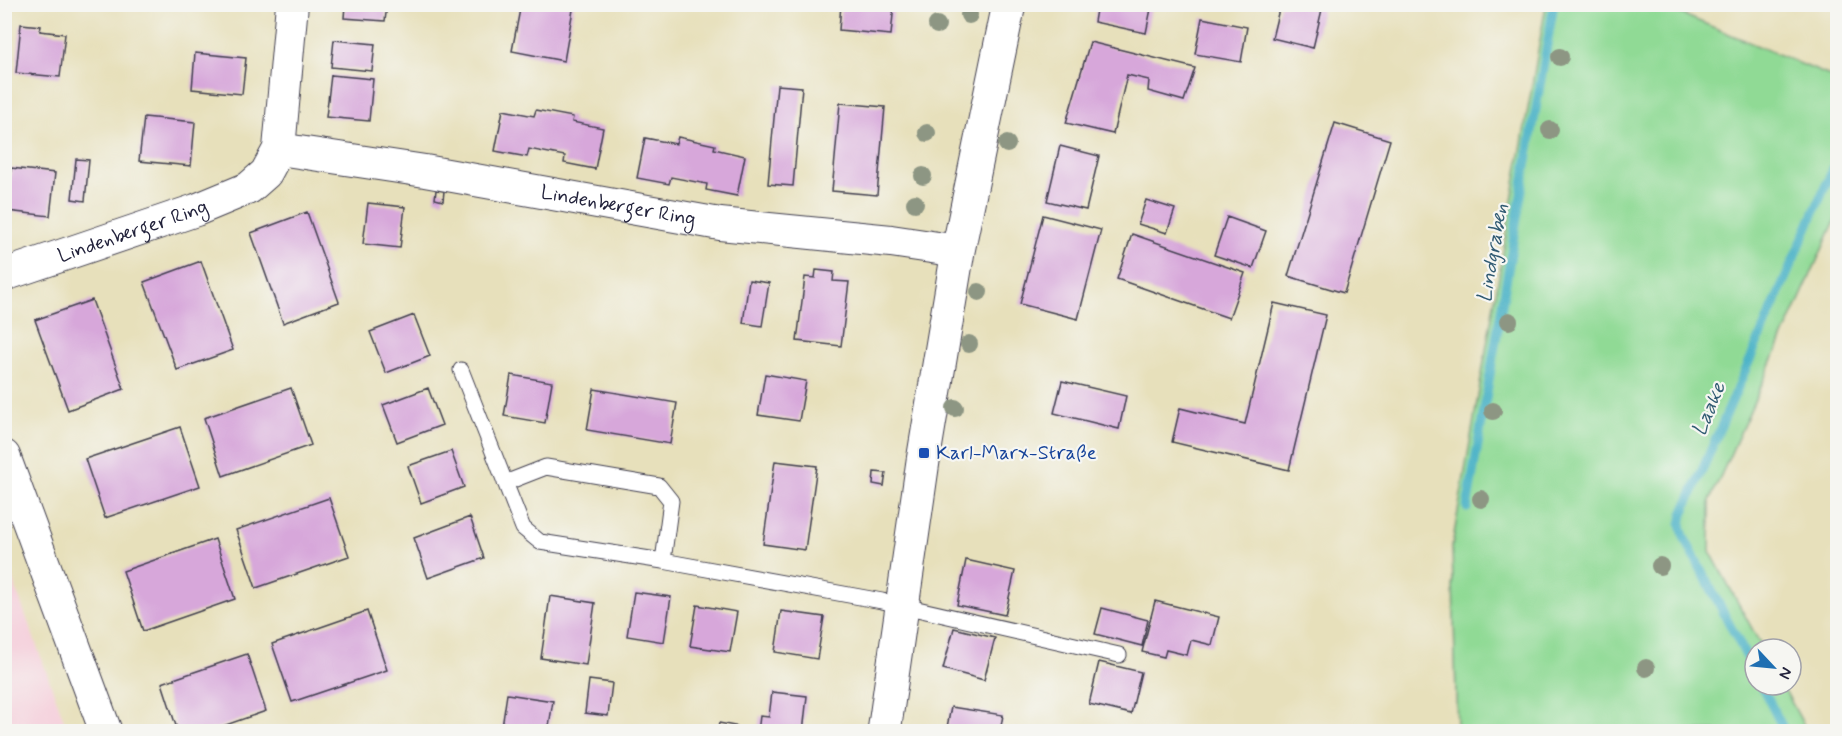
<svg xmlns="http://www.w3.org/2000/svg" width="1842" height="736" viewBox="0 0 1842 736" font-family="Mynerve,sans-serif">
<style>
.built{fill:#f5cfdb}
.green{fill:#90da95;stroke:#597e68;stroke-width:1.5}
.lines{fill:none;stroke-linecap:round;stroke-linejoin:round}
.stream{stroke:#47b1c6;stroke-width:9}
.building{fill:#d7a7da}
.service-casing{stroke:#403e4e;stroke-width:17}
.minor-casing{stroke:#403e4e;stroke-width:34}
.tertiary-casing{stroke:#403e4e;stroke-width:35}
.service{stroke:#fff;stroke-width:15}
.minor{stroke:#fff;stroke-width:32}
.tertiary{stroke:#fff;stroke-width:33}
.tree{fill:#8d9683}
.transit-dot{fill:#1a4fb4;stroke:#f6f6f2;stroke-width:2}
.labels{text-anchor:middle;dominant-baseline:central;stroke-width:4.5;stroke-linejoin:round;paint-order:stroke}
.street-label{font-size:20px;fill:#22223b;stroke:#f6f6f2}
.transit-label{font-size:20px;fill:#164399;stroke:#f6f6f2;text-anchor:start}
.water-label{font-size:21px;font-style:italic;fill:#315b73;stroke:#f6f6f2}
</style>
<rect width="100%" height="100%" fill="#f6f6f2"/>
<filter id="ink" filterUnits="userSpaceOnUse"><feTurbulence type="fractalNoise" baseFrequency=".0167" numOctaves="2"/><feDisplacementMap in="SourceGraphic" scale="12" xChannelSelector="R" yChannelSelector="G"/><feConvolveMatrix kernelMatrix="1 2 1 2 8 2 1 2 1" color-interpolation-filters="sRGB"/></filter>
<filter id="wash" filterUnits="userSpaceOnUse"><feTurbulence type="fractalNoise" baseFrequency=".008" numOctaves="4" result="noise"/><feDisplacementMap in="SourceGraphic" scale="24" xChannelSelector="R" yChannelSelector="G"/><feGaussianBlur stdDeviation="1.35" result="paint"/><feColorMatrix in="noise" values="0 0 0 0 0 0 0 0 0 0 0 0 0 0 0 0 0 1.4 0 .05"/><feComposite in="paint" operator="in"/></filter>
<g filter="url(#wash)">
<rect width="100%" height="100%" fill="#e7e0bb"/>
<path class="built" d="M4,559h1l63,172h-63z"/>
<path class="green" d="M1546,5h114l177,74v137l-127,284v51l53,98h-8v36h27l25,46h-350l-5,-185z"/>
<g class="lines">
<path class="stream" d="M1467,508l87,-504
M1755,673l-71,-136 -3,-12 2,-11 155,-357
M1761,685l24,47"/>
</g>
<g id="blocks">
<path class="building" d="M521,4h53l-10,57 -52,-10z
M841,4h53l-3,31 -52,-5z
M1097,4h55l-6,29 -52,-11z
M345,5h42l-2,16 -41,-3z
M1280,5h43l-10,43 -41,-10z
M1202,18l45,9 -6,35 -46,-8z
M21,24l20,2 -1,5 25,3 -5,43 -44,-4z
M334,40l41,4 -3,27 -41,-4z
M1090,42l105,26 -11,33 -36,-10 1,-11 -22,-5 -14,59 -47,-11z
M195,53l51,5 -4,36 -50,-5z
M331,75l42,4 -4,42 -43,-4z
M777,85l25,2 -9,99 -25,-2z
M840,103l45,4 -8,88 -45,-4z
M503,110l31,6 2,-6 37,7 -1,5 31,6 -8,41 -31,-6 1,-7 -36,-7 -2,8 -32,-6z
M144,117l51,5 -4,44 -52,-5z
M1335,123l55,17 -46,153 -56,-17z
M678,137l37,8 -1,4 31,7 -8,40 -31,-6 1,-6 -36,-7 -2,7 -32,-6 8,-40 31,6z
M1060,146l39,10 -13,54 -39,-9z
M76,159l13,1 -4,41 -13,-2z
M11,168l44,5 -5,43 -43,-5z
M436,190l8,1 -1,10 -8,-2z
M1146,200l29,9 -8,24 -29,-9z
M368,203l37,4 -5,41 -37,-4z
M307,212l32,90 -56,21 -32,-90z
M1043,215l58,15 -23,89 -58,-15z
M1227,217l39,14 -13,37 -39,-13z
M1132,234l113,39 -16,45 -112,-39z
M201,261l32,89 -56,20 -33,-88z
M816,270l18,2 -1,9 16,1 -8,64 -44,-5 8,-64 10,1z
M749,280l20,3 -7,43 -19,-3z
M92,300l32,89 -56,21 -33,-90z
M1274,303l52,12 -37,155 -117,-28 8,-34 65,16z
M414,315l16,41 -44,17 -16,-41z
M765,374l41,7 -7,40 -41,-6z
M511,375l41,7 -7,41 -41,-7z
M1062,381l64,15 -7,33 -65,-16z
M291,388l20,57 -88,31 -19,-58z
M428,388l14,37 -45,17 -14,-37z
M594,389l83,14 -7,41 -83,-14z
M180,427l20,59 -95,32 -20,-59z
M451,451l13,36 -43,16 -13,-37z
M775,461l42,5 -12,84 -42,-6z
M874,472l12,1 -2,13 -11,-2z
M329,498l20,58 -93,32 -20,-58z
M470,517l14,41 -56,20 -14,-40z
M215,539l20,60 -92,32 -20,-60z
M966,560l49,11 -10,44 -48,-10z
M634,592l37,5 -7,45 -37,-6z
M550,596l45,7 -9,62 -45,-7z
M1155,601l64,16 -7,28 -21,-5 -4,15 -21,-5 -2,7 -22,-5z
M697,605l40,7 -7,40 -40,-6z
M1102,608l46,12 -6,26 -47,-12z
M367,611l20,59 -95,32 -20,-58z
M781,611l43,6 -7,42 -42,-7z
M954,628l41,10 -11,42 -41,-11z
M247,654l19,57 -60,21h-28l-16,-49z
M1099,662l42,10 -10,42 -42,-10z
M589,680l23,3 -4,33 -23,-3z
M772,692l35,4 -4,36h-45l2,-16 9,1z
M507,694l46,7 -5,31 -46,-5z
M951,707l52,8 -3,17h-54z
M719,723l21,4 -1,5h-22z"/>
</g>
</g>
<g filter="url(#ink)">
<use href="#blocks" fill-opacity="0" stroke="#403e4e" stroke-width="1.5"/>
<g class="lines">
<defs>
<path id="service" d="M461,370l62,158 17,14 123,19 219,40 237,54
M505,483l41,-16 113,19 12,15 -8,60"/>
<g id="minor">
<path id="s1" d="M279,149l146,22 295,53 171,17 67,10"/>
<path id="s2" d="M4,275l192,-65 53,-22 17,-15 13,-24 13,-145"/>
<path d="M4,456l102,276"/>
</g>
<path id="tertiary" d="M884,732l39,-271 35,-210 51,-247"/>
</defs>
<use href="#service" class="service-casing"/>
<use href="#minor" class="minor-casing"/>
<use href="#tertiary" class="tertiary-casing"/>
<use href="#service" class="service"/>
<use href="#minor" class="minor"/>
<use href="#tertiary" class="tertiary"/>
</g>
<g class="tree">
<circle cx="969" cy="15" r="9"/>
<circle cx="937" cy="25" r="9"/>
<circle cx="1560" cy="57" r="9"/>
<circle cx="1550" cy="130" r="9"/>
<circle cx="927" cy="133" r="9"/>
<circle cx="1007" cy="144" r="9"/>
<circle cx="923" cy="176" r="9"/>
<circle cx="915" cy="203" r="9"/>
<circle cx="979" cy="292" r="9"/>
<circle cx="1509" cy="321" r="9"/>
<circle cx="969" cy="344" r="9"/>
<circle cx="955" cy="408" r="9"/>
<circle cx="1493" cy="411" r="9"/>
<circle cx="1481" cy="499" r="9"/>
<circle cx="1660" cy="566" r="9"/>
<circle cx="1646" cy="668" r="9"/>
</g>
</g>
<rect class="transit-dot" x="918" y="447" width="12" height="12" rx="3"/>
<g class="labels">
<g class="street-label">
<text stroke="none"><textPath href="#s1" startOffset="344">Lindenberger Ring</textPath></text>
<text stroke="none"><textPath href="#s2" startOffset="136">Lindenberger Ring</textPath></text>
</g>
<g class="transit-label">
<text x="936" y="453">Karl-Marx-Straße</text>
</g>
<g class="water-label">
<text transform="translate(1493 253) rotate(-80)">Lindgraben</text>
<text transform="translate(1709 409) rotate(-67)">Laake</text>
</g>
</g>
<rect width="1842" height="736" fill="none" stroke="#f6f6f2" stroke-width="24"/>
<g transform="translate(1773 667) rotate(116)"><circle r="28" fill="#f6f6f2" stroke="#a1a1a9" stroke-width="1.5"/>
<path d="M0-4.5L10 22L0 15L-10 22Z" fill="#1f6fb2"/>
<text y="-9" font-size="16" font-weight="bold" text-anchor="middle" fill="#22223b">N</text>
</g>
</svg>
